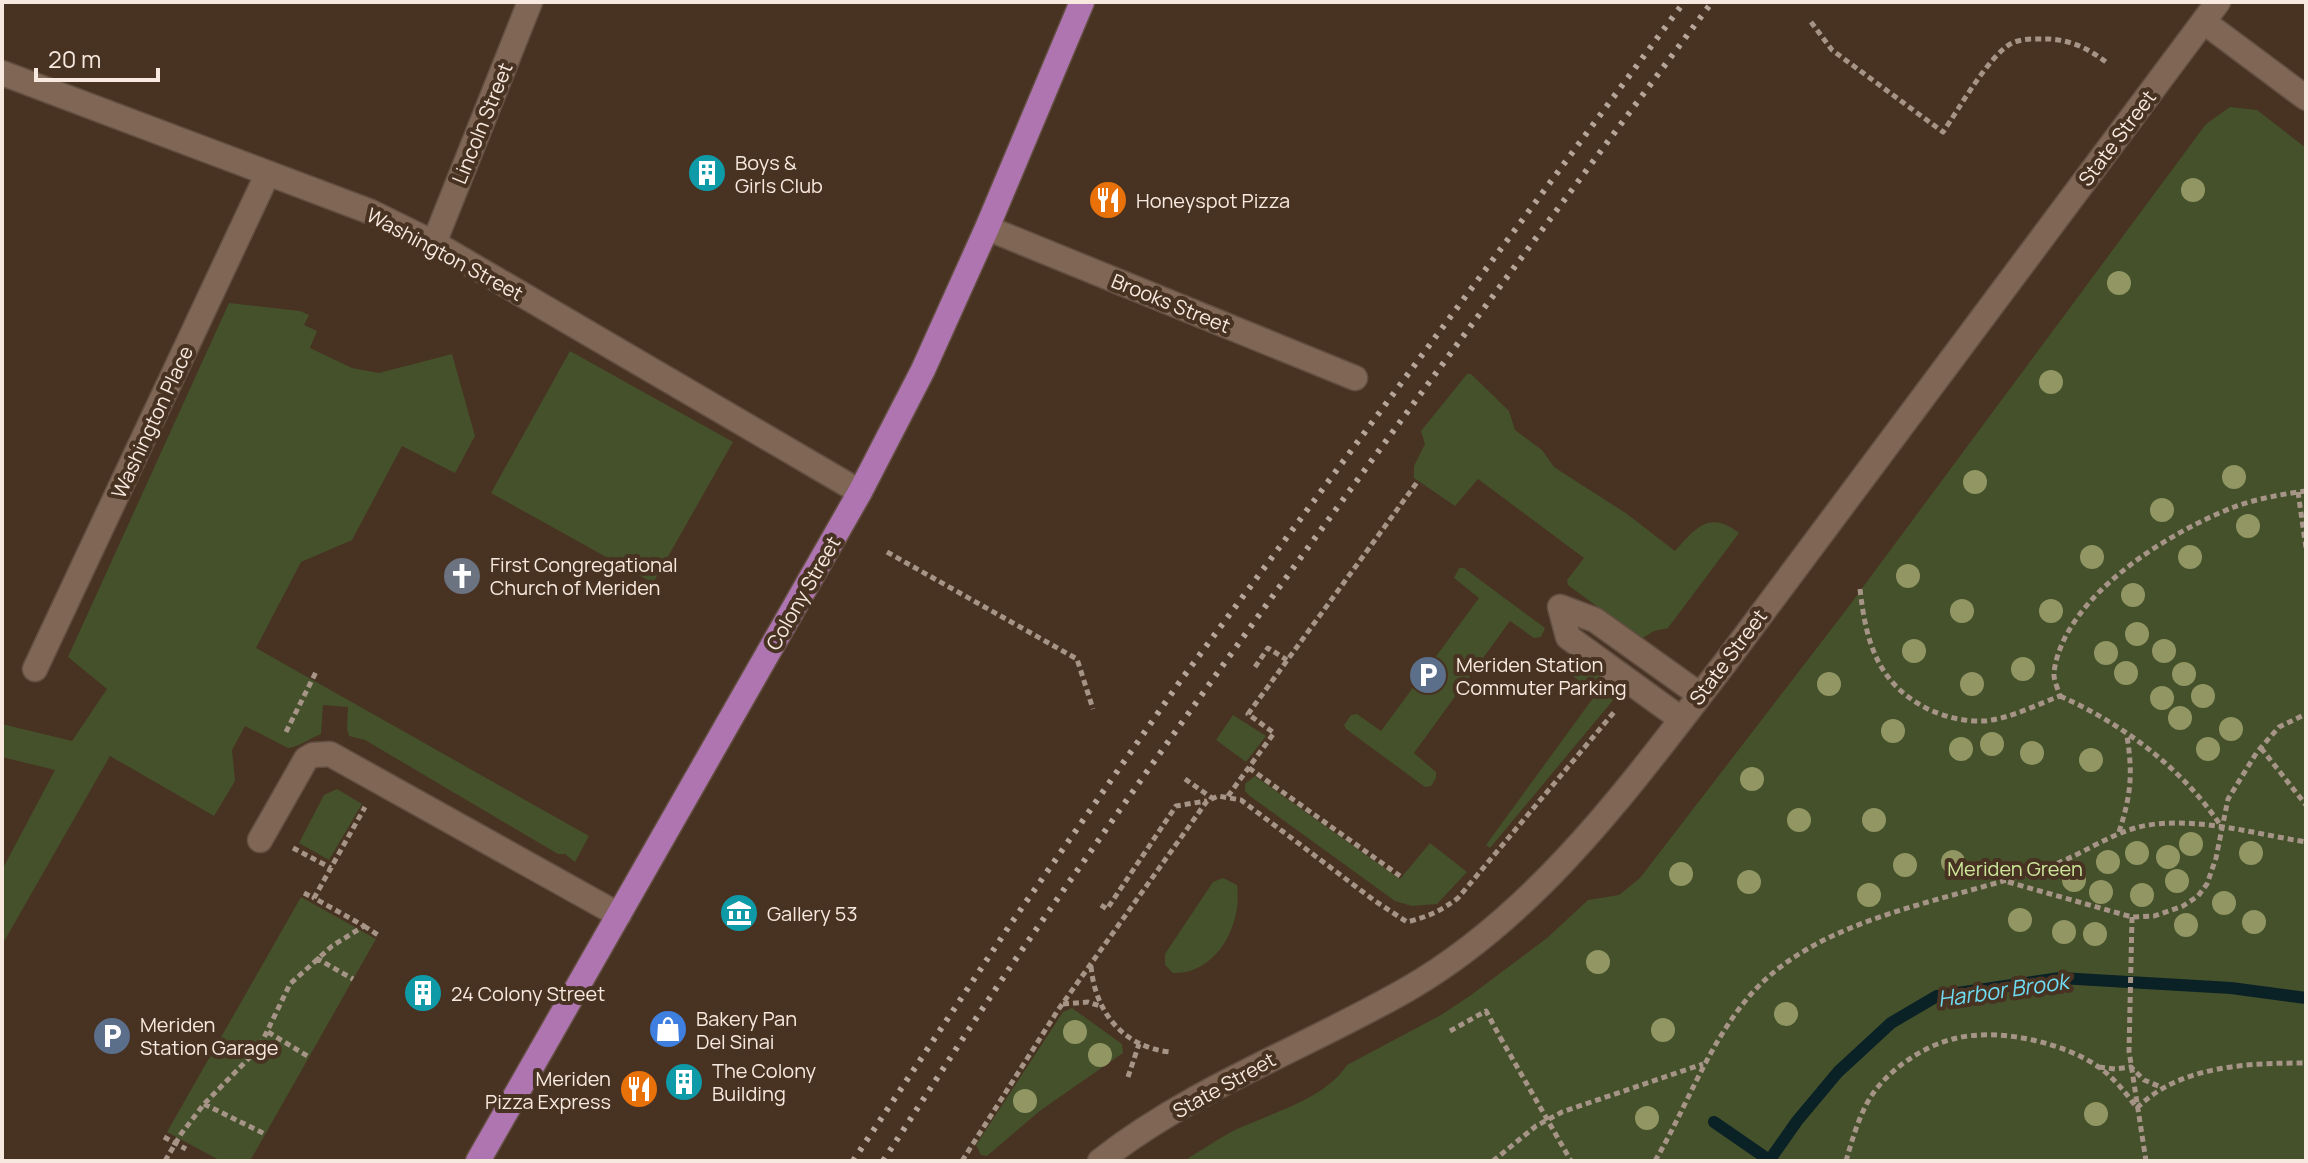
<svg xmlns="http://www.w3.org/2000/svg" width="2308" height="1163" viewBox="0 0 2308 1163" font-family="Manrope,sans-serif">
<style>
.green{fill:#44512b}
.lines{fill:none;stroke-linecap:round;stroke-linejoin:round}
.stream{stroke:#0a2126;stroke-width:12}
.minor-casing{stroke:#624f41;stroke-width:27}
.major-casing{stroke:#624f41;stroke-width:27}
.path{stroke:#a69487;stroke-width:5;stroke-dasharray:6 4;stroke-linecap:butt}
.minor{stroke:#7f6655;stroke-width:24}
.major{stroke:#ae75b0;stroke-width:24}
.rail{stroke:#b6a599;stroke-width:6;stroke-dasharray:4 8;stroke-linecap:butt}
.path-bridge{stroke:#a69487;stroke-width:5;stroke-dasharray:6 4;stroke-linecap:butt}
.tree{fill:#919663}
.labels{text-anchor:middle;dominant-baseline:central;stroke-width:8;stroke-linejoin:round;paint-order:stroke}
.street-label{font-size:20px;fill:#f7e9df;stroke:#483222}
.poi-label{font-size:20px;fill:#f7e9df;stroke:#483222;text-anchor:start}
.park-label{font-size:20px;fill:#cce799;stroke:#483222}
.water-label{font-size:22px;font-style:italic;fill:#6edcf3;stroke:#483222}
</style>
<rect width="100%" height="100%" fill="#483222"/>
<path class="green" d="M2230,107l27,3 49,38v1013h-1122c16,-10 32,-21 49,-30 37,-18 91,-31 114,-66l94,-50 30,-20 76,-57 41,-38 31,-5 21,-17 203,-264 363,-490z
M229,303l71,8 9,4 -5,10 13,6 -7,17 42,20 27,5 73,-19 23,82 -20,37 -53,-27 -50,94 -51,22 -45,86 333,188 -14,26 -10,-8h-7l-193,-114 -16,-4 -2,-7 1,-22 -25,-2 -2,29c-11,4 -22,13 -33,14l-43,-22 -13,24 3,31 -21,35 -104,-60 -108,189v-75l53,-100 -53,-13v-33l70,17 35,-52 -39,-32z
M570,351l163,91 -80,141 -162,-90z
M1467,374h4l38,37 6,19 27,20 12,17 73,47 48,37c21,-23 34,-41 64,-18l-71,95 -14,3 -13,8 -73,-54 -1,-5 17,-22 -106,-79 -23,27 -41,-28v-12l11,-22 -4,-13z
M1459,568h5l81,60 -4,9 -7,1 -24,-17 -96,132 22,19v6l-5,8 -6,1 -79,-58 -2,-4 7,-10 6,-1 24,17 98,-133 -25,-20z
M1579,662h5l29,22 6,9 -129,155 -4,-3 110,-151 -23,-18 -1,-5z
M1233,715l33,21 -20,26 -30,-22z
M1255,776l145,103 30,-36 37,29 -30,32 -25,2 -17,-5 -145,-105 -5,-5v-7z
M337,789l25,15 -33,56 -30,-17 25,-48z
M1223,878l14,7c6,38 -20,90 -64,88l-8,-8v-11l48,-72z
M301,897l75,42 -126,222h-29l-54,-29z
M1072,1008l50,36 1,9 -82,57 -54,46 -6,-1 -5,-10 87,-133z"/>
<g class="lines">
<path class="stream" d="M1714,1122l55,38
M1769,1161l28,-40 41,-49 53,-49 46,-27 123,-18 171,10 75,10"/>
<defs>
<path id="minor" d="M2204,22l102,76
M2,73l369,139 63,31 426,249
M987,228l368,150
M434,243l96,-241
M1560,607l8,30 113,82
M1560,607l35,13 105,75
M35,669l233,-496
M260,840l46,-81 7,-4 17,-1 289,161
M1100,1161c93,-73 205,-113 306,-171 133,-76 227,-208 319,-327l493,-661"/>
<path id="major" d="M478,1161l382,-669 63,-122 64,-142 95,-226"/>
</defs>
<use href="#minor" class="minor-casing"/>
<use href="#major" class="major-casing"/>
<path class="path" d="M1811,22l21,28 111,82c16,-23 46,-77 69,-89 11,-5 25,-4 37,-4 22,1 40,10 57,23
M2298,492l8,56
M887,552l190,107 16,50
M1860,589c6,54 18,96 70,121 16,7 36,12 54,11 25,-2 52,-16 76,-25 -2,-7 -7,-17 -6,-24 10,-76 115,-140 180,-165 22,-8 48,-13 72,-16
M1255,667l13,-19 19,12
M2060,696c63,28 123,73 161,130
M286,732l31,-62
M2261,748l45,57
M1249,768l151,108
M1185,779l27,19
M1228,796l46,-63 -26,-19 170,-233
M2119,832c12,-37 14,-58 8,-96
M293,848l38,20
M2008,882l124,35 22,-1 29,-10 15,-10 9,-12 9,-26 12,-59 29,-47 22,-25 27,-13
M304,893l10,5
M1101,905l6,4 69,-103 30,-5
M2132,917l-3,134 17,110
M364,926l14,9
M316,958l37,21
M1091,966c4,46 32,81 79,86
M1063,1004l25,-2 12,4
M1450,1031l36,-20 14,26
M268,1032l41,25
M2099,1067l16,2 16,-2 13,13 17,7
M1128,1077l11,-33
M204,1104l61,30
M164,1137l22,12
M165,1161l16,-27 23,-30 55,-56 31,-64 42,-38 32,-20 -50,-28 51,-91
M962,1161l96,-151 149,-209 11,-5 23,4 134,101 32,21c20,-5 34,-11 51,-24l157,-187
M1493,1161l43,-35 26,-14 141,-48
M1655,1161c33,-56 53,-118 97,-168 71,-79 202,-92 298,-127 37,-13 66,-38 106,-42 50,-5 100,10 150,18
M1846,1161c7,-24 15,-53 31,-73 19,-23 48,-42 76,-49 43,-12 111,3 147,29 15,11 26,25 37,40 43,-43 112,-45 169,-45"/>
<use href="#minor" class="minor"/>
<use href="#major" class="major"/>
<path class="rail" d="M853,1161l159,-239 169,-242 503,-678
M883,1161c50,-76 98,-152 150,-227 219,-316 449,-624 679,-932"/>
<path class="path-bridge" d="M1500,1037l71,124"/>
</g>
<g class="tree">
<circle cx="2193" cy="190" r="12"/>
<circle cx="2119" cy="283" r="12"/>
<circle cx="2051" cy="382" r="12"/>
<circle cx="2234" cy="477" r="12"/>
<circle cx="1975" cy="482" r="12"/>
<circle cx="2162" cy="510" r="12"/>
<circle cx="2248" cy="526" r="12"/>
<circle cx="2092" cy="557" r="12"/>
<circle cx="2190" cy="557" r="12"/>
<circle cx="1908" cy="576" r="12"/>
<circle cx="2133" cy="595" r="12"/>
<circle cx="1962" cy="611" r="12"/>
<circle cx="2051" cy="611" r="12"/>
<circle cx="2137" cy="634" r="12"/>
<circle cx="1914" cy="651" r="12"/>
<circle cx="2164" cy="651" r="12"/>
<circle cx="2106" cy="653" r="12"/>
<circle cx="2023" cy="669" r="12"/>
<circle cx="2126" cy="673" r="12"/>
<circle cx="2184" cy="674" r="12"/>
<circle cx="1829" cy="684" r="12"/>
<circle cx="1972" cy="684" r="12"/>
<circle cx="2203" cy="696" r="12"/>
<circle cx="2162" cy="698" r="12"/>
<circle cx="2180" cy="718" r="12"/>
<circle cx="2231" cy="729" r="12"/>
<circle cx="1893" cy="731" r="12"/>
<circle cx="1992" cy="744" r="12"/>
<circle cx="1961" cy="749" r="12"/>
<circle cx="2208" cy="749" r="12"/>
<circle cx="2032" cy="753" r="12"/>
<circle cx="2091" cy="760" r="12"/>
<circle cx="1752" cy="779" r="12"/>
<circle cx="1799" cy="820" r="12"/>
<circle cx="1874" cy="820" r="12"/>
<circle cx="2191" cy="844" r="12"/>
<circle cx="2137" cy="853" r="12"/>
<circle cx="2251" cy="853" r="12"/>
<circle cx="2168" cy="857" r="12"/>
<circle cx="1953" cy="862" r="12"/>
<circle cx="2108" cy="862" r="12"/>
<circle cx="1905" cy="865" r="12"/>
<circle cx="1681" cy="874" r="12"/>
<circle cx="2074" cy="880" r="12"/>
<circle cx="2177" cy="881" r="12"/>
<circle cx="1749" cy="882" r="12"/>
<circle cx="2101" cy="892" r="12"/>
<circle cx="1869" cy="895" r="12"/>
<circle cx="2142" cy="895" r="12"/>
<circle cx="2224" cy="903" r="12"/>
<circle cx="2020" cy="920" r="12"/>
<circle cx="2254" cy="922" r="12"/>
<circle cx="2186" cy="925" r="12"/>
<circle cx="2064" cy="932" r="12"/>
<circle cx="2095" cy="934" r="12"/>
<circle cx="1598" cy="962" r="12"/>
<circle cx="1786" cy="1014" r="12"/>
<circle cx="1663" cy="1030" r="12"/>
<circle cx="1075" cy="1032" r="12"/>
<circle cx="1100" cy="1055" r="12"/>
<circle cx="1025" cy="1101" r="12"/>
<circle cx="2096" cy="1114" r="12"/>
<circle cx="1647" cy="1118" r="12"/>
</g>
<defs>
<symbol id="building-disc" viewBox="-11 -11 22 22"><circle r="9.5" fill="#0f9aa8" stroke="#483222"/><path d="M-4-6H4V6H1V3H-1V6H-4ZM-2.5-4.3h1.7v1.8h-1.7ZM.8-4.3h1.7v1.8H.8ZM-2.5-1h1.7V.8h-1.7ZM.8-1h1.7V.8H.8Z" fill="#fff"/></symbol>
<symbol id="restaurant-disc" viewBox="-11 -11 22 22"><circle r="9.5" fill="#e8710a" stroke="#483222"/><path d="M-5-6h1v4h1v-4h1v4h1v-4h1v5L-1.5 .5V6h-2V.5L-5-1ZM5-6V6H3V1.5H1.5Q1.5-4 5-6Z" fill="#fff"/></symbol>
<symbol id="church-disc" viewBox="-11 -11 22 22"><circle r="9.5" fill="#6b7280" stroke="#483222"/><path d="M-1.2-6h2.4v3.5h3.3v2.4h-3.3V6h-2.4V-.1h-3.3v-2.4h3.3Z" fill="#fff"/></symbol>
<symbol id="parking-disc" viewBox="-11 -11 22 22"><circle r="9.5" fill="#5c6f8a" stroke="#483222"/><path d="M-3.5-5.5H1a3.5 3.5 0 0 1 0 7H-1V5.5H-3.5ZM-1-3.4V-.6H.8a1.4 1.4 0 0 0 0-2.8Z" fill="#fff"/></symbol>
<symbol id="museum-disc" viewBox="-11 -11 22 22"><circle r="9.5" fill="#0f9aa8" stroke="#483222"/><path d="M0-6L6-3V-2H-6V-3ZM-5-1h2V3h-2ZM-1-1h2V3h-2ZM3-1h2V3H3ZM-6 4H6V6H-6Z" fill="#fff"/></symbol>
<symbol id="shop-disc" viewBox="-11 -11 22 22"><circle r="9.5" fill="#3f7fe0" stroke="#483222"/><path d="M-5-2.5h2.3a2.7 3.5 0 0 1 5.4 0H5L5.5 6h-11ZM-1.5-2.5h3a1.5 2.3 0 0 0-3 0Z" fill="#fff"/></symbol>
</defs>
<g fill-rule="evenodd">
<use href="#building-disc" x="685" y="151" width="44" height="44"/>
<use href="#restaurant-disc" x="1086" y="178" width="44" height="44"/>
<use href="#church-disc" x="440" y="554" width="44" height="44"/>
<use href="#parking-disc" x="1406" y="653" width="44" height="44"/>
<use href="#museum-disc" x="717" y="891" width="44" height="44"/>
<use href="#building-disc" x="401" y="971" width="44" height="44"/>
<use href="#shop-disc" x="646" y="1007" width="44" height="44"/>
<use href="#parking-disc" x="90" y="1014" width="44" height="44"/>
<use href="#building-disc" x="662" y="1060" width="44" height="44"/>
<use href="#restaurant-disc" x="617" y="1067" width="44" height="44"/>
</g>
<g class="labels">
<g class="street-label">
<text transform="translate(482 123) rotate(-68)">Lincoln Street</text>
<text transform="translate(2117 138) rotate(-53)">State Street</text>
<text transform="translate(445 254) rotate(28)">Washington Street</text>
<text transform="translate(1171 303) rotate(22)">Brooks Street</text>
<text transform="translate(152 422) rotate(-65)">Washington Place</text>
<text transform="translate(803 593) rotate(-60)">Colony Street</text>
<text transform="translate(1728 657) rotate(-53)">State Street</text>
<text transform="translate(1224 1085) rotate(-29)">State Street</text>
</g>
<g class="poi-label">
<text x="735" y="162">Boys &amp;<tspan x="735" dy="23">Girls Club</tspan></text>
<text x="1136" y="200">Honeyspot Pizza</text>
<text x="490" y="564">First Congregational<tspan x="490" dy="23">Church of Meriden</tspan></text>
<text x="1456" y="664">Meriden Station<tspan x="1456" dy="23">Commuter Parking</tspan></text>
<text x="767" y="913">Gallery 53</text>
<text x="451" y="993">24 Colony Street</text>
<text x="696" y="1018">Bakery Pan<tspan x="696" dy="23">Del Sinai</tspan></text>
<text x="140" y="1024">Meriden<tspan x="140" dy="23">Station Garage</tspan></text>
<text x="712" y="1070">The Colony<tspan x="712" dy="23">Building</tspan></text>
<text x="611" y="1078" text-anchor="end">Meriden<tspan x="611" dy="23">Pizza Express</tspan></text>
</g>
<g class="park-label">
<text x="2015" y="868">Meriden Green</text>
</g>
<g class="water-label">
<text transform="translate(2003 990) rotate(-8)">Harbor Brook</text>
</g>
</g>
<rect width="2308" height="1163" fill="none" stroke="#f7e9df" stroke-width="8"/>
<path d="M36 68v12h122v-12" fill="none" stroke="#f7e9df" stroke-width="4"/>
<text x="48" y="68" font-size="24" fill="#f7e9df" stroke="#483222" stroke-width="6" paint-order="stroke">20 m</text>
</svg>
